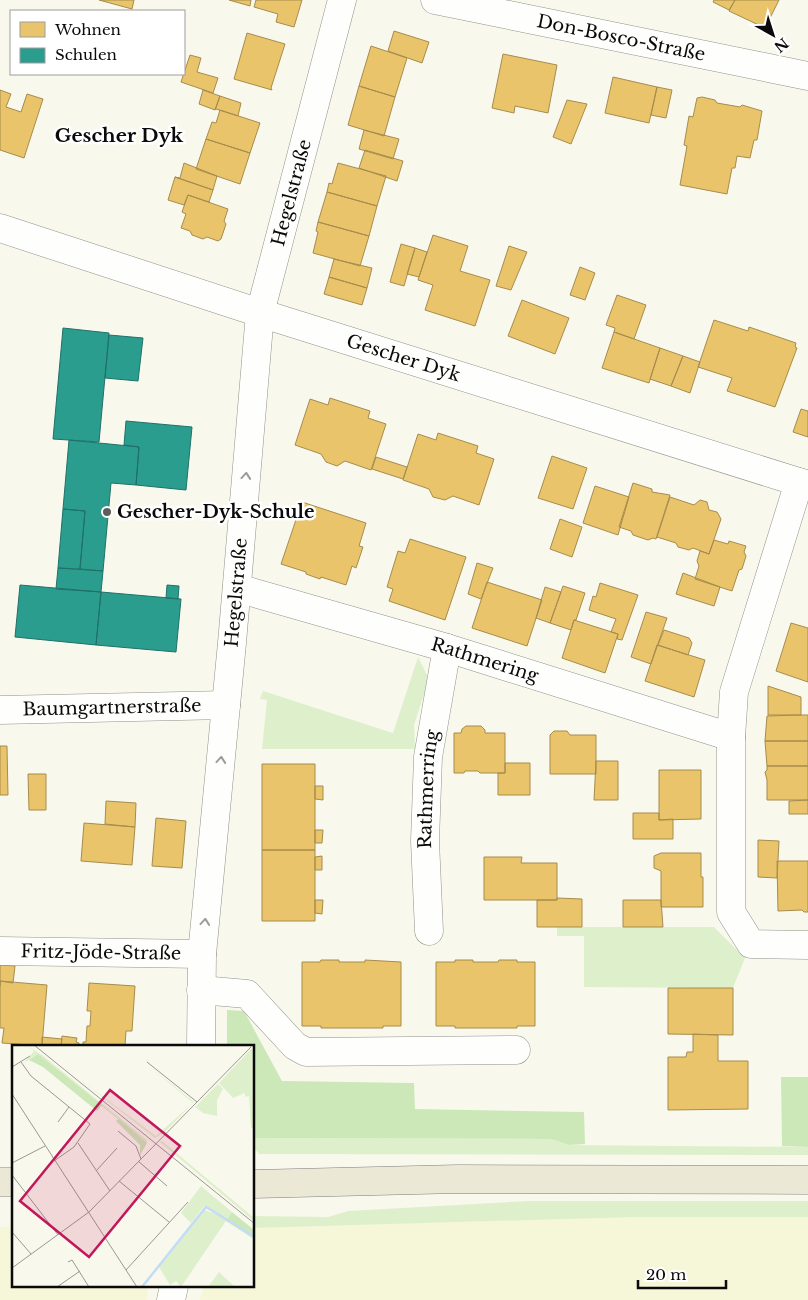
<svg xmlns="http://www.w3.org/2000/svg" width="808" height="1300" viewBox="0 0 808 1300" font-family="'Libre Baskerville',serif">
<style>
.farmland{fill:#f6f6d8}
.green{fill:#def0cb}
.forest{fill:#cce8b9}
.homes{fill:#e9c46a;stroke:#a68c4d}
.schools{fill:#2a9d8f;stroke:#207167}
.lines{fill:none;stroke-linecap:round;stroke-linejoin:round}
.minor-casing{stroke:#92918c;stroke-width:29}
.major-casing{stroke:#7f7e7a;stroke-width:29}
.minor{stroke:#fefefc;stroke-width:28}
.major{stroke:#ebe9d6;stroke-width:28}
.oneway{stroke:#9c9c9b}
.poi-dot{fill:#5e5d59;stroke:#fff;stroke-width:2}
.labels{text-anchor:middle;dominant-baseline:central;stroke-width:5;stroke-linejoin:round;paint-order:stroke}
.street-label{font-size:18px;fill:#0a0a0a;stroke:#fff}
.poi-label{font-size:18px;font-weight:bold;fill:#0a0a0a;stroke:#fff;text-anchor:start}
.neighbourhood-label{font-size:19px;font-weight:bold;fill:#0a0a0a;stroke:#fff}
.inset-river{fill:none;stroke:#c2ddf5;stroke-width:2.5}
.inset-road{fill:none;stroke:#999992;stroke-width:1}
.view{fill:#c2185b;fill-opacity:0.15;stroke:#c2185b;stroke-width:2.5}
.inset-edge{fill:none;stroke:#0a0a0a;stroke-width:2.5}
</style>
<rect width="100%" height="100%" fill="#f9f8ed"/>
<path class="farmland" d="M634,1217h174v83h-608l4,-14h50v-58z
M0,1227h14v59h134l-1,14h-147z"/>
<path class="green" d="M418,657l11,22 -15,46 1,24h-153l5,-49 -7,-1 3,-8 130,42z
M557,927h157l31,31 -12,30 -149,-1v-51h-27z
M254,1138l297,1 18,6 239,2v8l-549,-1 -5,-6z
M528,1201h280v16h-174l-380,11v-12l74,1 20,-6z"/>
<path class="forest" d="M227,1010l17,1 38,70 132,2 1,26 169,3 1,32 -16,1 -18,-6 -297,-1v-92h-27z
M781,1077h27v70l-26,-1z"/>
<path class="homes" d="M99,0h35l-2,9z
M229,0h22l-1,6z
M256,0h46l-8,27 -18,-5 2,-8 -24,-7z
M714,0h21l-6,10 -16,-8z
M735,0h44l-14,28 -36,-17z
M394,31l35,11 -7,21 -34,-12z
M247,33l38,11 -14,44 1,2 -38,-11z
M371,46l36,12 -12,39 -36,-11z
M503,54l54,11 -9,48 -33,-7 -1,7 -22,-5z
M190,55l11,3 -4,14 21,6 -5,15 -32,-11z
M613,77l44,10 -8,36 -44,-10z
M359,86l36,11 -11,39 -36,-11z
M657,87l15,3 -6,28 -15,-3z
M0,90l11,4 -5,13 15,5 6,-18 16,5 -19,59 -24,-8z
M203,90l17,6 -5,14 -16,-6z
M220,96l21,7 -3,13 -22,-7 -1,1z
M702,97l13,3 2,3 23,4 2,-2 20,6 -5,29h-3l-4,18 -13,-2 -2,12h-3l-5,26 -47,-9 7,-39 -3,-1 5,-29 4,1 4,-19z
M567,100l20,4 -16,40 -18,-7z
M220,110l40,13 -10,30 -44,-14 6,-17 4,1z
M364,130l35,9 -6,20 -34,-10z
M206,139l44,14 -10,31 -44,-15z
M365,150l38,11 -6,20 -38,-13z
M184,163l33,13 -4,14 -38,-13 5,1z
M338,163l48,13 -9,30 -50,-14 2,-9 3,1z
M175,177l38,13 -4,12 -21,-7 -4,10 -16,-5z
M327,192l50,14 -8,30 -51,-14z
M188,195l40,14 -4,12 2,3 -5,15 -3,2 -11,-4 -4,2 -11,-4 -2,-4 -9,-3 5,-14 -4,-2z
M318,222l51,14 -9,30 -47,-13 5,-21 -2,-1z
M433,235l35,11 -8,25 30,9 -15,46 -50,-16 8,-25 -15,-5z
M401,244l14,4 -11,38 -14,-4z
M509,246l18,6 -16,38 -15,-4z
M415,248l12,4 -8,25 -12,-3z
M334,259l38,9 -5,20 -38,-11z
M580,267l15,6 -10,27 -15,-5z
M329,277l38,11 -5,17 -38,-11z
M617,295l29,10 -12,34 -20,-7 1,-4 -9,-3z
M522,300l47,18 -14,36 -47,-18z
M714,320l34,11 1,-4 47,16 -1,4 2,1 -22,59 -48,-16 5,-13 -34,-11z
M614,332l46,16 -11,35 -47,-15z
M660,348l23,8 -12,30 -21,-7z
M683,356l17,6 -10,31 -19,-7z
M330,398l40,13 -2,7 18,6 -15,46 -26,-9 -8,5 -11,-4 -5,-8 -26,-9 15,-46 18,6z
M801,409l7,2v26l-15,-5z
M438,433l40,13 -2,7 18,6 -15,46 -26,-9 -8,4 -12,-3 -4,-8 -26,-9 15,-46 18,6z
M552,456l35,12 -14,41 -35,-11z
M376,457l31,10 -4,12 -31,-10z
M633,483l19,6v3l18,3 -14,44 -3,-1 -5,2 -15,-5 -2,-4 -12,-4z
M595,486l34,11 -11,38 -35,-12z
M670,497l24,8 6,-5 7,2 2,8 8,2 4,7 -12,35 -16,-6 -4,2 -11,-3 -2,-4 -19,-6z
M302,502l64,21 -7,23 4,1 -7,21 -4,-2 -6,19 -25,-8 -1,2 -14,-5v-2l-25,-8z
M560,519l22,8 -10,30 -22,-8z
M410,539l56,18 -21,63 -56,-19 4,-12 -6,-2 11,-36 7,2z
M714,540l14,4 1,-3 17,5 -2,6 2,4 -4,13 -3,1 -7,21 -37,-12 4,-13 -2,-5 3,-10 9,3z
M477,563l16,5 -12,31 -13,-5z
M683,573l37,14 -6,19 -38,-12z
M487,582l55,18 -15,46 -55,-18z
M600,583l38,12 -16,45 -5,-1 1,-5 -7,-2 5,-13 -27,-9 4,-14 3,1z
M563,586l22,7 -9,27h-2l-3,10 -21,-7z
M545,587l16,5 -11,31 -14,-5z
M646,612l21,6 -16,46 -20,-7z
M574,620l44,14 -13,39 -43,-15z
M791,623l17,5v54l-32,-11z
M664,630l25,8 3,5 -4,12 -30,-10z
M657,645l48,15 -11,37 -49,-16z
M768,686l33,11v18h-33z
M801,715h7v26h-43l2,-25z
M466,726h15l4,4v3h20v40h-25l-2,-2h-13l-1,2h-10v-40h7l1,-4z
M554,731h13l3,4h26v39h-46v-39z
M765,741h43v25h-41z
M0,746h7l1,49h-8z
M596,761h22v39h-24z
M505,763h25v32h-32v-22h7z
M262,764h53v86h-53z
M767,766h41v34h-41v-20l-2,-8 2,-2z
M659,770h42v49l-42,1z
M28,774h18v36h-17z
M315,786h8v14l-8,-1z
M808,800v14h-19v-13z
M106,801l30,2 -1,24 -30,-3z
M633,813h26v7l14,-1v20h-40z
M156,818l30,3 -4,47 -30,-2z
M84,823l51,4 -3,38 -51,-4z
M315,830h8l-1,13h-7z
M758,840l21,1 -2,37 -19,-1z
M262,850h53v71h-53z
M661,853h40v24h2v30h-42v-36l-7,-3v-12z
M322,856v14h-7v-13z
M484,857h38l-1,6h36v37h-73z
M777,861h31v51h-4l-2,-2 -24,1z
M557,898l25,1v28h-45v-27h20z
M315,900h8l-1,14 -7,-1z
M623,900h38l2,27h-40z
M321,960h18v2h26v-2l36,2v64h-18v2h-62v-2h-19v-64h18z
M455,960h18v2h25l1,-2h18v2h18v64h-18v2h-62v-2h-19v-64h19z
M0,965l15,1 -2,17 -13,-2v5z
M0,981l47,4 -5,61 -40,-3 2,-15h-4z
M89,983l46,3 -3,45h-6l-1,14 7,1h-49v-4h3l1,-16h3l1,-15h-4z
M668,988h65v47l-65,-1z
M693,1034l25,1v26h30v48l-80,1v-53h18l1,-5h6z
M62,1036l15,2 -1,4 3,1v2l-18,1z
M42,1037l20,2 -1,7h-19z"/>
<path class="schools" d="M63,328l46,5 -10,109 -46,-3z
M109,335l34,3 -5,43 -33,-3z
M126,421l66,6 -6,63 -50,-5 3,-38 -15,-2z
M69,440l70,7 -3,38 -25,-2 -8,88 -23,-2 5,-58 -22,-2z
M63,509l22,2 -5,58 -22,-1z
M58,568l45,3 -2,21 -45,-3z
M20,585l81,7 -5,53 -81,-8z
M167,585l12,1 -1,13 -12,-1z
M101,592l80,7 -5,53 -80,-7z"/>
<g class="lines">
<defs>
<g id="minor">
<path id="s1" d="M435,0l373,76"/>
<path id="s2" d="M0,228l260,85 548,172"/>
<path d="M799,482l-65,210 -3,45v175l20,32 57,1"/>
<path id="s3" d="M237,588l210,60 284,89"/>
<path id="s4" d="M0,710l226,-5"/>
<path id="s5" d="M429,931l-4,-90 3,-84 19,-109"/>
<path id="s6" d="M0,951l202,3"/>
<path d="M201,990l46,4 48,52 11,6 210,-2"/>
<path id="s7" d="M201,1046l1,-92 30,-311 28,-330 82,-313"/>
<path d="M171,1300l3,-14"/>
</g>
<path id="major" d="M0,1182h14
M254,1184l204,-5 350,1"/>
</defs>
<use href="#minor" class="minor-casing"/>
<use href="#major" class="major-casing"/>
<use href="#minor" class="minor"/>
<use href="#major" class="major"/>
</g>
<defs><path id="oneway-chevron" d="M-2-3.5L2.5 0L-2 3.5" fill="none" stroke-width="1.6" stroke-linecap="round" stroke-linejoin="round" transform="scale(1.25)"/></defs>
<g class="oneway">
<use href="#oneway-chevron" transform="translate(246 476) rotate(-85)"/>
<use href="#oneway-chevron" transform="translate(221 760) rotate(-85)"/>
<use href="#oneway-chevron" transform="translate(205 922) rotate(-85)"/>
</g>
<circle class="poi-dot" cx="107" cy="512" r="5"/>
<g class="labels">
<g class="street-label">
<text stroke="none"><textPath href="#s1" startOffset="190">Don-Bosco-Straße</textPath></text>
<text stroke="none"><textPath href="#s7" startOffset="860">Hegelstraße</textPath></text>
<text stroke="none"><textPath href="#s2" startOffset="424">Gescher Dyk</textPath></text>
<text stroke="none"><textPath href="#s7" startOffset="455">Hegelstraße</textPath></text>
<text stroke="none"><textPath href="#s3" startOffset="258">Rathmering</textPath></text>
<text stroke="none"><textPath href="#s4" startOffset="112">Baumgartnerstraße</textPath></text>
<text stroke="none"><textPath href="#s5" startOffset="142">Rathmerring</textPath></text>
<text stroke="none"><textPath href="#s6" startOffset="101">Fritz-Jöde-Straße</textPath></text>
</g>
<g class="poi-label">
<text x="117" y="512">Gescher-Dyk-Schule</text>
</g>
<g class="neighbourhood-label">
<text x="119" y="135">Gescher Dyk</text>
</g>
</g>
<g transform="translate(12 1045)">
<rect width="242" height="242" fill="#f9f8ed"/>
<path d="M14,0l16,10 105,85v3l-109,-89 -14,9 10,-12zM239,4l3,1v78h-3l-2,-32 -4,1v-4l-12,5 -14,-15zM138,22l44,35 -29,30 -10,6 -73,-57 74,55 37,-33zM206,39l5,5 -6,11v16l-14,-3 -8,-6zM150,96l92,77v3l-94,-79zM189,141l31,26 -51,75 -5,-6 -6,4 -11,-18 45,-57 21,7 -21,-11 -13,17 -10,-10zM207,227l16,15h-27z" fill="#def0cb"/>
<path d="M26,9l64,51 -5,6 -54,-44 -14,-7zM107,74l28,24 -7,12v-10l-24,-24zM220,167l22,18v9l-28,-18z" fill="#cce8b9"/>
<path class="inset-river" d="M130,242l64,-80 49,30"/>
<path class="inset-road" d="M22,0l221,179M9,17l10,14 59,48 -16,23 -20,14M135,17l50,40M0,22l18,-11M0,49l125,193M46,77l11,-15M106,86l18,15 5,13M66,98l32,48M126,116l29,25M0,118l33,-17M84,126l21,-23M0,130l46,60M107,136l50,41M0,187l19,22M56,217l4,-2 17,27M0,223l77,-56 162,-165M114,225l62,-68M45,242l23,-16"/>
<path class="view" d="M98,45l70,56 -91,111 -69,-56z"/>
<rect width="242" height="242" class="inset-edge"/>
</g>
<rect x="10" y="10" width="175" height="65" fill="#ffffff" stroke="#9d9d9d"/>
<rect x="20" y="22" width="25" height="15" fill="#e9c46a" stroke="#9d9d9d"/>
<text x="55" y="35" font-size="15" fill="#0a0a0a">Wohnen</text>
<rect x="20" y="48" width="25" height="15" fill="#2a9d8f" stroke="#9d9d9d"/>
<text x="55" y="60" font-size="15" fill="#0a0a0a">Schulen</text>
<g transform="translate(773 35) rotate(141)" stroke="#ffffff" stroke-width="4" paint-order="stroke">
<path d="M0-4L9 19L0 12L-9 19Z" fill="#0a0a0a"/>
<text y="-8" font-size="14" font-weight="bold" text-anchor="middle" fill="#0a0a0a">N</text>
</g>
<path d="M638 1280v8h88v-8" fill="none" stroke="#0a0a0a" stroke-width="2.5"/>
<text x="646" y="1280" font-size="15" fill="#0a0a0a" stroke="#ffffff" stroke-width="4" paint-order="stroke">20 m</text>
</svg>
